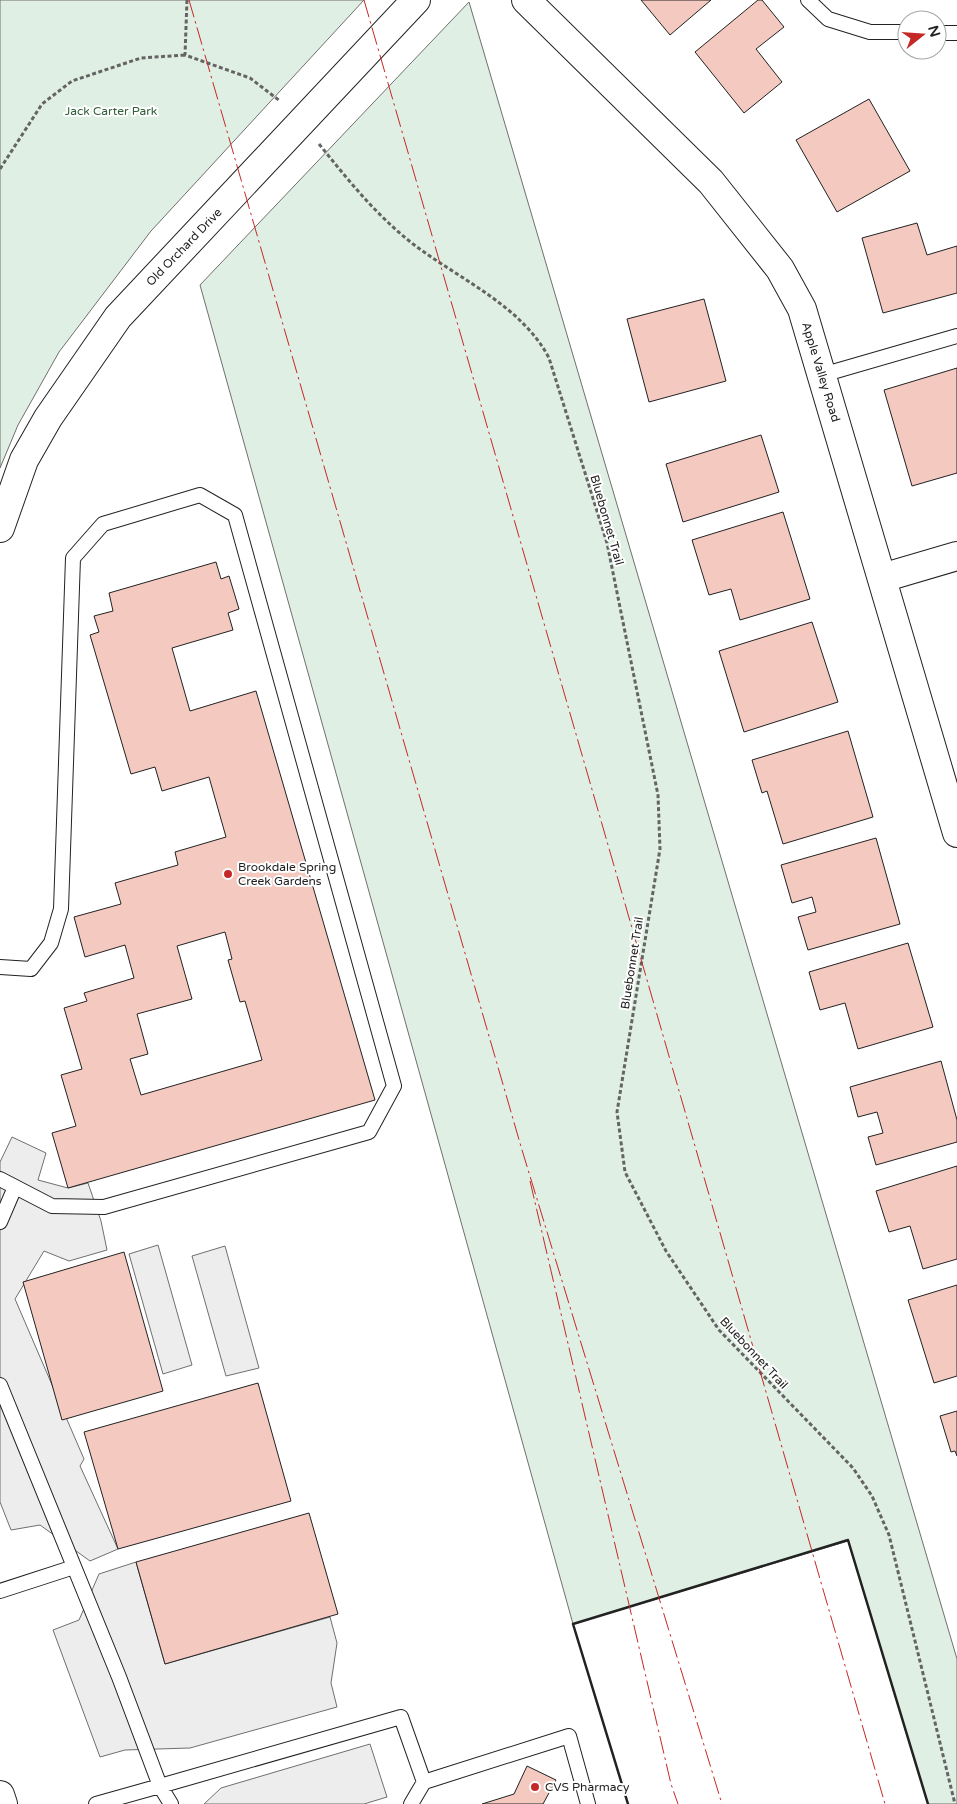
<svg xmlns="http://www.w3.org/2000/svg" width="957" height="1804" viewBox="0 0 957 1804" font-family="'Varela Round',sans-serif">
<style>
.green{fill:#e0efe3;stroke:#6f6f6f}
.parking{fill:#ededed;stroke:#6f6f6f}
.building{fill:#f3c9c0;stroke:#222;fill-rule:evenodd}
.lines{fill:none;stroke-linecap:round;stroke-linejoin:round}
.lane-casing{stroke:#222;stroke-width:16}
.street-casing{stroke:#222;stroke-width:30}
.secondary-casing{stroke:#222;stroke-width:30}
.primary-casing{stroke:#222;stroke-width:30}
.path{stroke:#646464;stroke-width:3;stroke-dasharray:4 2.5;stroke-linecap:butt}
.lane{stroke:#fff;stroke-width:14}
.street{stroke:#fff;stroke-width:28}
.secondary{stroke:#fff;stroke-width:28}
.primary{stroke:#fff;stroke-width:28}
.wall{stroke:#222;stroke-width:2.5}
.power{stroke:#c62828;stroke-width:1;stroke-dasharray:18 4 2.5 4;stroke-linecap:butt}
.poi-dot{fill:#c62828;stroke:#fff;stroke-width:2}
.labels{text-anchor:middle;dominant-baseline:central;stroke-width:4;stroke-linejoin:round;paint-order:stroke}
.park-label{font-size:12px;fill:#2f5e38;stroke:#fff}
.street-label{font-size:12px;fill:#222;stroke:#fff}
.poi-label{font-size:12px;fill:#222;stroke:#fff;text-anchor:start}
</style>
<rect width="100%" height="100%" fill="#fff"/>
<path class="green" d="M0,0h364l-213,231 -92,121 -41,73 -18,43z
M469,2l488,1657v145h-29l-80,-263 -275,83 -373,-1339z"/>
<path class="parking" d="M12,1137l34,16 -8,27 30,8 20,-5 13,38 6,29 -38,11 -25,-10 -29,48 69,160 -4,7 38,83 -28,12 -50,-36 -29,5 -11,-28v-340z
M158,1245l34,120 -29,9 -34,-120z
M225,1246l34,122 -33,8 -34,-120z
M136,1562l29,102 165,-47 7,26 -6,40 6,24 -147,41 -65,2 -25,7 -47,-127 26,-10 20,-46z
M370,1744l17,53 -23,7h-160l17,-16z"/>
<path class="building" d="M641,0h70l-41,35z
M758,0h4l22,27 -28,22 26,33 -38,31 -49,-61z
M869,99l41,72 -73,41 -41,-72z
M917,223l10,32 30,-9v47l-74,20 -21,-75z
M704,299l22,82 -77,21 -22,-83z
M957,368v105l-45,13 -28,-96z
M761,435l18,57 -96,30 -17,-58z
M783,512l27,87 -70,21 -9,-31 -22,6 -17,-55z
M216,562l5,17 8,-3 10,33 -11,4 5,17 -61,18 18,63 66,-20 119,409 -307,88 -16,-55 24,-7 -15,-51 21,-6 -18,-61 23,-7 -3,-8 50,-15 -9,-33 -40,12 -11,-40 47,-13 -6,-21 63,-18 -3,-13 51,-15 -17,-60 -47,14 -7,-24 -24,7 -41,-139 9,-3 -5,-16 19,-5 -4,-18zM225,932l7,27 -4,1 12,42 5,-1 17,59 -121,35 -11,-36 18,-5 -11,-40 55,-15 -15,-53z
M812,622l26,80 -94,30 -25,-81z
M848,731l25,86 -90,27 -16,-53 -5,2 -10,-33z
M876,838l24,86 -92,26 -10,-33 18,-5 -4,-15 -20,6 -11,-38z
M908,943l25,84 -75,22 -13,-46 -25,7 -11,-38z
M941,1061l16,59v22l-81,23 -8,-28 15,-4 -6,-21 -19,5 -8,-30z
M957,1166v93l-34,10 -13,-43 -21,6 -13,-41z
M124,1252l39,139 -101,29 -39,-138z
M957,1285v91l-23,7 -26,-83z
M258,1383l33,118 -173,48 -34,-117z
M957,1411v45l-2,-5 -4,1 -11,-36z
M309,1513l29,101 -173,50 -29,-102z
M527,1766l29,14 -13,24h-61l32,-10z"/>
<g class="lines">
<defs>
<path id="lane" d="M808,0l20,19 42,13h37
M937,33h20
M822,375l135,-39
M0,967l31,2 20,-26 10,-34 12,-351 30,-34 97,-29 35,20 159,571 -25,46 -265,75 -52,-1 -52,-27
M0,1222l15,-35
M0,1385l119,292 41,109 -64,18
M0,1591l74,-24
M171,1804l-11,-18 241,-69 23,65 145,-46 19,68
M411,1804l13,-22"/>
<path id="street" d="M526,0l185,182 69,87 22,40 155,524
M882,578l75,-22"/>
<path id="secondary" d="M0,528l24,-68 24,-42 70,-101 298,-317"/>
<path id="primary" d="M0,1795l3,9"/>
</defs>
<use href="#lane" class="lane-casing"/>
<use href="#street" class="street-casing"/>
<use href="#secondary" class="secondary-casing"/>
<use href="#primary" class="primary-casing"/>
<path class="path" d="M187,0l-2,55 65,23 30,23
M319,144c30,37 56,70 94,100 46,35 109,62 136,114l58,185 51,252 2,54 -43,263 8,60 41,79 53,79 134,138 19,28 17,39 66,269
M0,169l42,-65 30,-23 69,-23 44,-3"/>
<use href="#lane" class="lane"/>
<use href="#street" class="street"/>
<use href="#secondary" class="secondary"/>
<use href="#primary" class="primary"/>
<path class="wall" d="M628,1804l-55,-180 275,-84 80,264"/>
<path class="power" d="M189,0l333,1150 200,654
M364,0l521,1804
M530,1181l141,603 7,20"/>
</g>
<g class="poi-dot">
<circle cx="228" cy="874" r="5"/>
<circle cx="535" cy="1787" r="5"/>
</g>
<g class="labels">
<g class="park-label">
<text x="111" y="111">Jack Carter Park</text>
</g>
<g class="street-label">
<text transform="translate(184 247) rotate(-46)">Old Orchard Drive</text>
<text transform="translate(821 372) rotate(73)">Apple Valley Road</text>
<text transform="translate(607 520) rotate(74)">Bluebonnet Trail</text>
<text transform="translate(632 963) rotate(-81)">Bluebonnet Trail</text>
<text transform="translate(754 1353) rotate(47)">Bluebonnet Trail</text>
</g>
<g class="poi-label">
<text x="238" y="867">Brookdale Spring<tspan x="238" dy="14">Creek Gardens</tspan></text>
<text x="545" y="1787">CVS Pharmacy</text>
</g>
</g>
<g transform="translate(922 35) rotate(73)"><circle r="24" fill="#ffffff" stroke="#a7a7a7"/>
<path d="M0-4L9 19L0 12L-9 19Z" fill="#c62828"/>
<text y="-8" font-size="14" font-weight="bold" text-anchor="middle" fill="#222222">N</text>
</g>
</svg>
